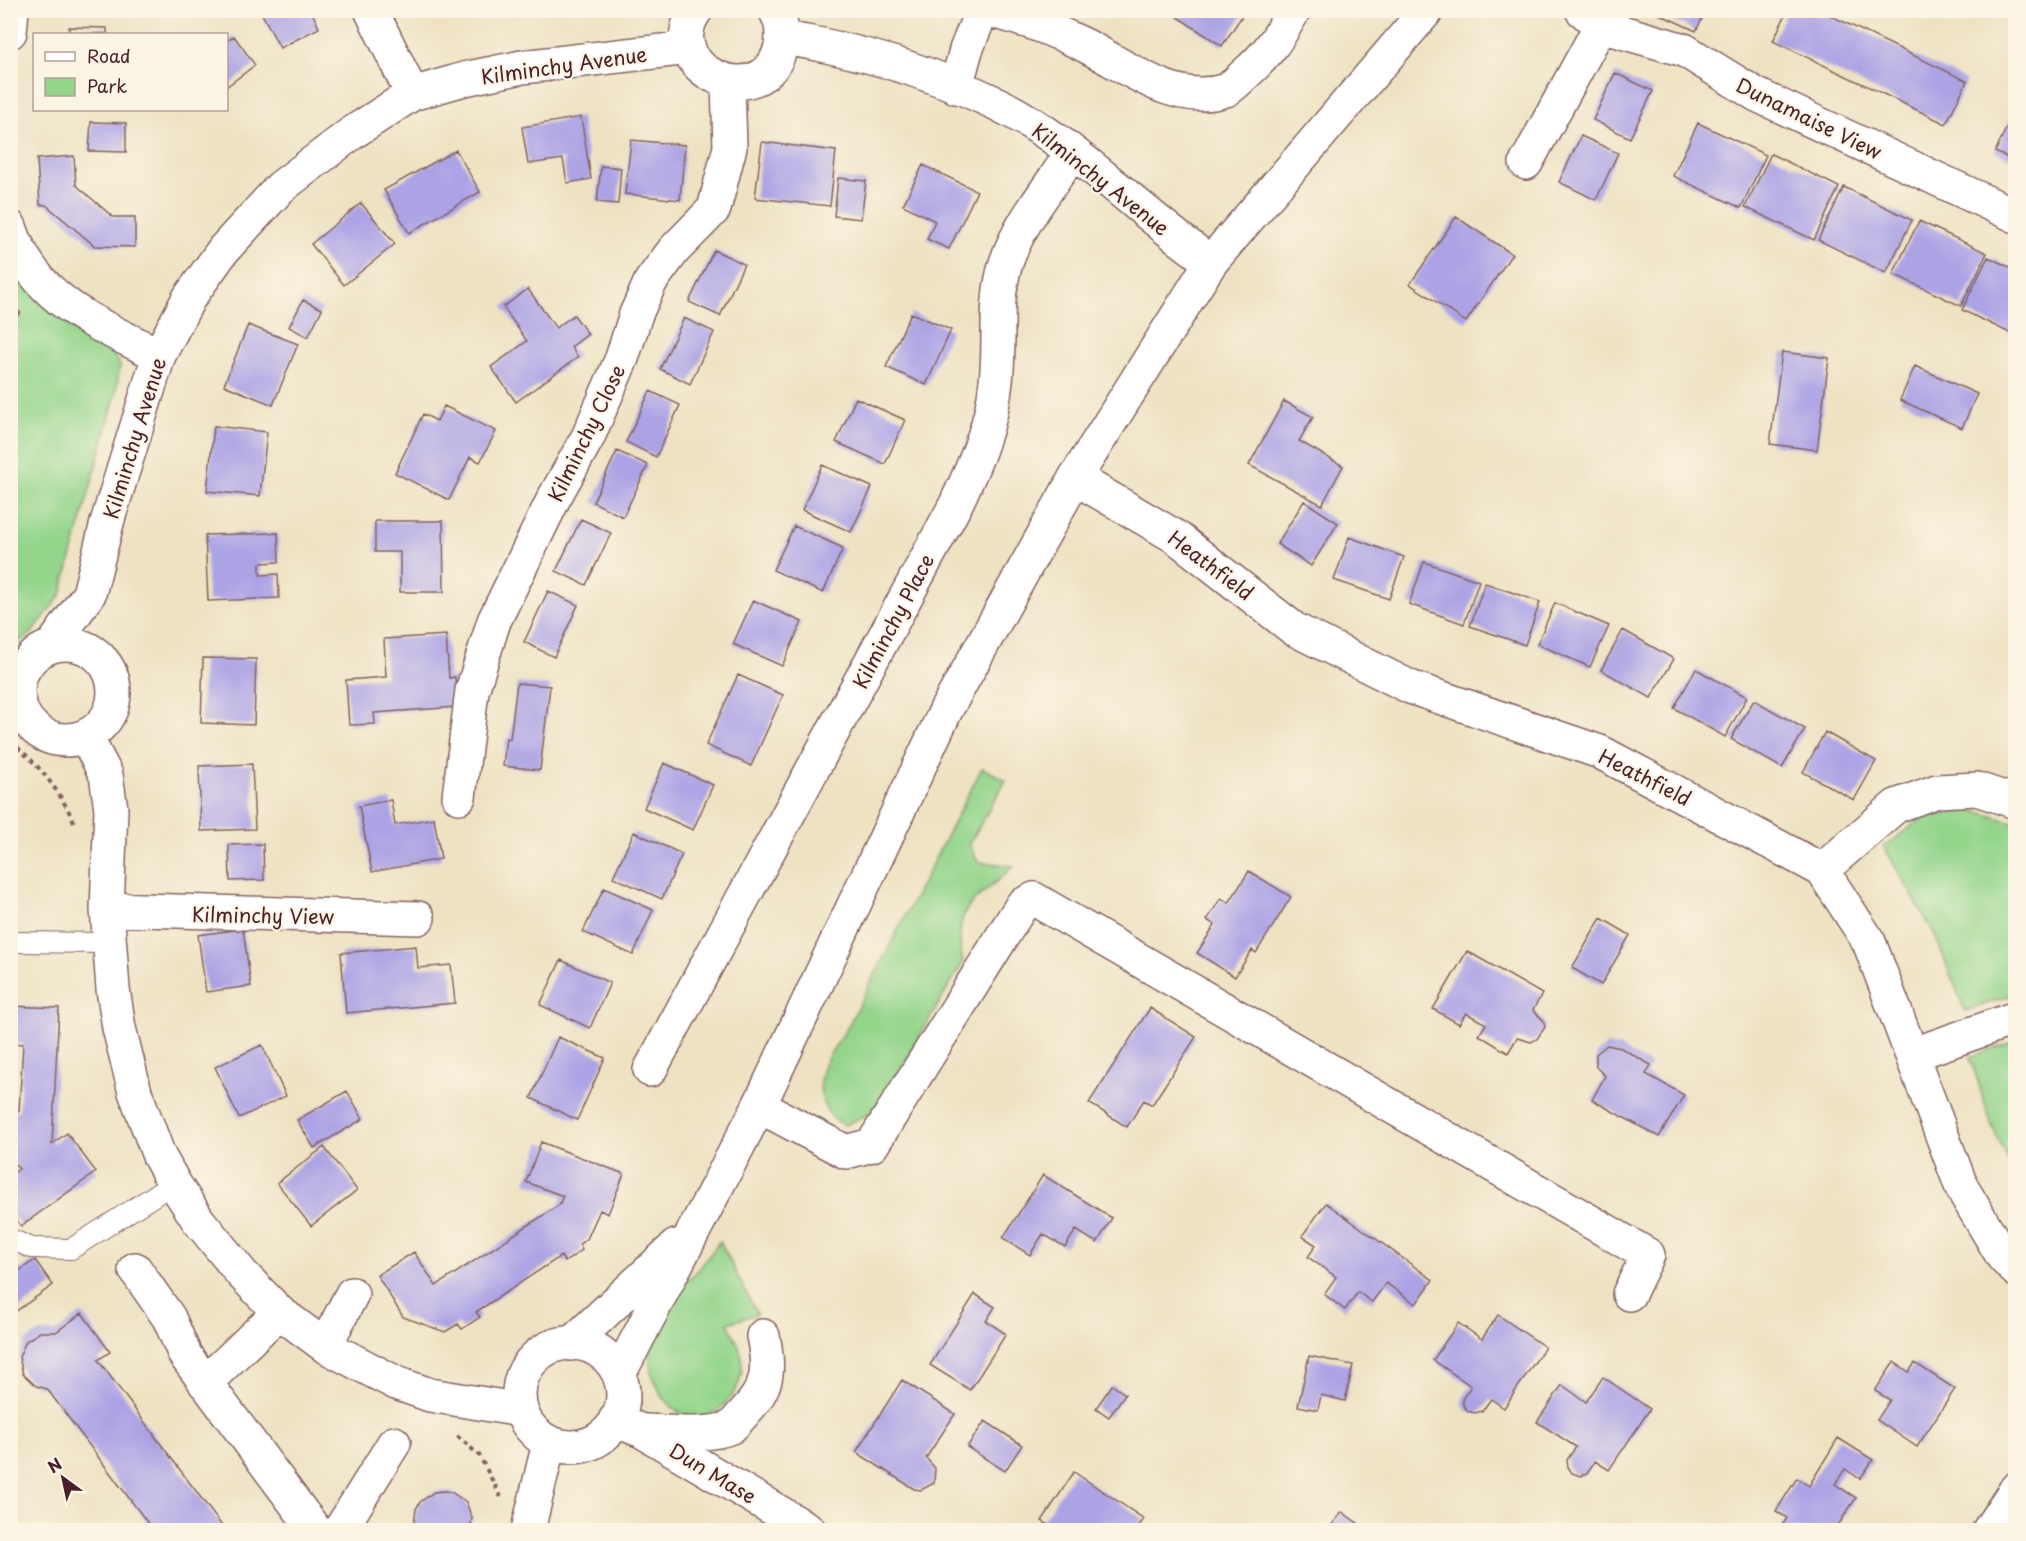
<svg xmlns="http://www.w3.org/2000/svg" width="2026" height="1541" viewBox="0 0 2026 1541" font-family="'Playpen Sans',sans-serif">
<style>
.green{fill:#94d58c;stroke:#6f7a5c;stroke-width:1.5}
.building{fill:#aca3e5}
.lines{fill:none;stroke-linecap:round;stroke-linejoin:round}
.lane-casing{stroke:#836360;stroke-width:22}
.street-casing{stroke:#836360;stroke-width:36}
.secondary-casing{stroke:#836360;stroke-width:36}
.path{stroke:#836360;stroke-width:4;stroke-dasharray:4.5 4.5;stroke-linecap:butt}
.lane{stroke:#fff;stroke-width:20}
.street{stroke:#fff;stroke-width:33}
.secondary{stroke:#fff;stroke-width:33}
.labels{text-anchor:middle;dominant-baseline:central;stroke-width:4.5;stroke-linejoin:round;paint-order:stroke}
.street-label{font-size:20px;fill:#4a1f2b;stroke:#fcf5e5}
</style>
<rect width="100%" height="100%" fill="#fcf5e5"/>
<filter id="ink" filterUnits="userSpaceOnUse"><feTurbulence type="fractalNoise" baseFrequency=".0167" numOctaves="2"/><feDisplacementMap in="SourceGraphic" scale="12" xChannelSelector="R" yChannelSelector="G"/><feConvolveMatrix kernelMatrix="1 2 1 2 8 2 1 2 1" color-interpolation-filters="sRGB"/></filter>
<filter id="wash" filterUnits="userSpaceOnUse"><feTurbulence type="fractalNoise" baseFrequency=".008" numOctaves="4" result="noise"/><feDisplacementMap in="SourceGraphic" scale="24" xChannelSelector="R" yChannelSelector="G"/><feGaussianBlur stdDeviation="1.35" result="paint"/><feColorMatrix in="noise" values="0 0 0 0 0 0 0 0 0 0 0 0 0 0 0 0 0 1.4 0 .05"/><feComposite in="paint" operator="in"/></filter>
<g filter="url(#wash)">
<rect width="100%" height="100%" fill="#eee2c2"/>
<path class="green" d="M10,264l90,69 20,32 -4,28 -55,202 -31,40 -19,11z
M982,768l24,12 -37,64 9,18 36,4c-37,36 -64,37 -51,96l-78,133 -16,19 -24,11c-23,-8 -30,-37 -21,-60 6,-13 16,-25 23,-37z
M1968,809l47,14 1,171 -51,17 -31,-78 -50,-86 37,-28z
M2015,1041h1l-1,134 -23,-49 -22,-69z
M720,1241l37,73 -29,9c4,11 14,25 14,36 2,32 -19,54 -48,61l-19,-10 -13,-14 -11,-23 -2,-22 34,-65 17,-18z"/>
<g id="blocks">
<path class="building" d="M260,10h51l8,18 -39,20z
M1180,10h66l-24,36 -46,-30z
M1660,10h46l-10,21 -37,-17z
M1788,10h31l148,71 -21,43 -173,-83z
M69,27l38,1v6h-38z
M234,36l21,29 -29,22v-45z
M1615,73l38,18 -23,47 -37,-18z
M581,117l10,62 -24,4 -4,-24 -35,5 -6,-37z
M2011,118l5,2v41l-21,-9z
M91,122l35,1v29l-37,-1z
M1698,123l68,32 -25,53 -68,-32z
M1581,136l37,17 -22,47 -37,-18z
M631,140l54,5 -5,55 -55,-6z
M762,142l74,9 -6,55 -75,-8z
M456,150l24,42 -71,41 -25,-43z
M1771,154l68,33 -25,53 -69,-33z
M74,156l2,29 37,32h22v30l-40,-1 -49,-41h-6l-3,-46z
M923,165l54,26 -28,58 -22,-10 8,-18 -32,-16z
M601,166l20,2 -3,36 -21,-2z
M838,178l28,3 -5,38 -27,-3z
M1844,187l68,33 -26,53 -68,-33z
M361,203l34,41 -51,41 -33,-41z
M1456,217l56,37 -46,68 -56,-38z
M1919,221l68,32 -26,53 -68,-32z
M714,250l30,14 -24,52 -31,-14z
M1988,257l28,13v66l-54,-26z
M528,289l28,39 18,-13 14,19 -17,13 7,10 -62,45 -25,-35 36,-26 -24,-34z
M303,300l19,9 -14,28 -19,-10z
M911,313l40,17 -25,55 -40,-18z
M684,318l30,14 -24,52 -30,-15z
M248,325l50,19 -25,61 -49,-20z
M1782,352l47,6 -12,92 -47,-6z
M1915,366l62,28 -15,34 -62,-28z
M650,391l30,14 -24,52 -30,-15z
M856,398l49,22 -20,44 -49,-22z
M1284,401l29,16 -14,24 44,25 -21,39 -73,-40z
M444,406l52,25 -16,31 -10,-5 -21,43 -54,-27 28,-59 14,7z
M214,426l53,6 -7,64 -53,-5z
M617,451l31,14 -25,52 -30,-15z
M822,465l50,22 -21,45 -49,-22z
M1304,501l34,22 -27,43 -34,-22z
M581,519l30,14 -25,52 -30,-14z
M375,521h68l1,71h-44v-40h-25z
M794,526l49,22 -20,45 -50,-23z
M278,533l1,29 -19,1v12l18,-1 1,24 -71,3 -3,-66z
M1349,537l55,20 -15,42 -55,-19z
M1424,562l55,19 -15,43 -55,-20z
M1485,583l55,19 -15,43 -55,-19z
M548,591l30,14 -24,52 -30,-15z
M753,600l49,22 -20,44 -49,-22z
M1555,603l54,23 -19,41 -53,-23z
M1623,630l51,29 -23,39 -50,-28z
M446,635l3,43 6,-1 2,30 -83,6 1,11 -26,1 -3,-45 40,-3 -2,-38z
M203,658l53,1 -2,66 -53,-2z
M1696,669l51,28 -22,40 -51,-29z
M738,675l45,20 -32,71 -45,-21z
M517,683l33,3 -10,84 -37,-4 3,-28 4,1z
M1754,700l51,29 -23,39 -51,-29z
M1825,732l51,29 -22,39 -51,-28z
M664,763l49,22 -20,45 -49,-22z
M252,764l3,65 -54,2 -2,-65z
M391,800l4,25 39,-7 7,41 -69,13 -13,-66z
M634,832l48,22 -20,45 -49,-22z
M263,844l1,36 -34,1 -1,-36z
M1249,871l42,26 -35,56 -4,-3 -17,27 -38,-24 18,-28 -8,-5 14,-22 8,5z
M604,888l49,22 -20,45 -50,-23z
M1601,918l29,17 -29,50 -29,-17z
M243,929l8,57 -45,6 -8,-57z
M416,946l2,22 33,-3 4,38 -109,10 -5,-60z
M1467,951l75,43 -9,16 10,10 2,7 -8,12 -6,3 -14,-4 -9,15 -29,-18 7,-11 -20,-11 -7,11 -26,-15z
M561,960l49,23 -20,45 -50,-23z
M10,1006l49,2 -7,136 15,-11 29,39 -75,54 -11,-14v-36l9,-7 -9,-11v-48l9,1 4,-67 -13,-1z
M1150,1008l46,29 -44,68 -8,-5 -17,27 -38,-24z
M558,1037l47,21 -28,62 -46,-22z
M262,1045l24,51 -47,22 -24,-51z
M1607,1045l14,3 30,17 -5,9 38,21 -25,42 -67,-37 13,-24 -9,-9v-13z
M347,1091l16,28 -49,29 -17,-28z
M541,1142l83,32 -16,40 -8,-4 -13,29 -8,5 3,6 -17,12 -4,-6 -85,56 4,5 -18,12 -4,-5 -13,8 -42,-15 -26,-42 37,-23 22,34 123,-81 4,-9 -37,-14z
M324,1147l33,43 -46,36 -34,-43z
M1043,1175l69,43 -15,25 -21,-13 -11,17 -22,-13 -13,21 -27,-17z
M1326,1203l107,77 -17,24 -30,-21 -14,19 -14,-10 -13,18 -21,-16 12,-17 -28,-20 8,-12 -14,-9z
M35,1260l18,25 -41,29 -2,-37z
M975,1294l20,13 -9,14 20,13 -36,56 -40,-25z
M82,1313l28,39 -12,8 127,170h-72l-106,-141 -11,-3 -13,-12 -4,-17 7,-16 14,-9h16z
M1498,1315l47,32 -41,61 -13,-9 -9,12 -7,2 -7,-2 -5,-6v-7l8,-12 -38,-26 25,-37 24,16z
M1309,1356l44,9 -8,36 -24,-6 -3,15 -20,-4z
M1894,1362l15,10 6,-9 40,26 -38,58 -40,-27 13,-20 -15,-9z
M1603,1377l47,32 -41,61 -14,-9 -8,12 -7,3 -8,-3 -4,-6 -1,-7 9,-13 -39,-25 25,-37 24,17z
M902,1380l53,34 -29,44 9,10 -1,15 -13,7 -7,-1 -58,-37z
M1112,1385l13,9 -16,23 -13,-9z
M985,1421l37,24 -17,26 -38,-24z
M1838,1438l35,22 -13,19 -15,-10 -10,15 21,14 -21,32h-56l8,-12 -11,-7 21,-33 12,8z
M1074,1472l70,47 -8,11h-59l-6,-3 -2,3h-13l-14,-9z
M443,1491l8,1 15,10 6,16 -2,12h-57l3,-21 4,-7 14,-10z
M1342,1512l17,12 -4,6h-27z"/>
</g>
</g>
<g filter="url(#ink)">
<use href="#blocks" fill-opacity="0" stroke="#836360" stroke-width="1.5"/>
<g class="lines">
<defs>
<path id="lane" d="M10,942l100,1
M10,1239l22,9 39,1 103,-66"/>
<path id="street" d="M371,10l41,84
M696,10c-42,59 69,108 85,36 2,-12 1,-25 -6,-36
M987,10c31,7 62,18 91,32 44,20 95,66 148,48 6,-3 13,-10 18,-15 25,-22 33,-35 50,-65
M1582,10l19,16 83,24 73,45 259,121
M10,32l2,-22
M782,36c14,5 26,6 40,9 57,12 116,31 169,56 82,38 145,110 220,161
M956,87l10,-37 16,-40
M1526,163l83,-153
M10,227c23,73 87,97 149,128
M1075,478l101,59 118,92 116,58 190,65 222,118 47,72 93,246 41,69 13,13
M18 692a48 48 0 1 1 96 0a48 48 0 1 1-96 0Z
M52,646l37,-52 19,-75 51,-164 30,-57 35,-49 57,-62 71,-54 60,-39 52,-15 58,-12 167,-19
M86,737l20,38 5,34 -4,100 6,80 6,39 16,64 24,64 15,27 24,37 44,54 37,38 46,34 71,37 34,12 91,15
M459,797l13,-106 22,-70 60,-123 34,-61 34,-79 14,-44 15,-33 23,-31 40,-41 16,-62 -2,-64
M1822,870l74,-64 41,-15 40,-2 39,13
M107,909l311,9
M1914,1054l102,-36
M650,1070l305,-564c19,-40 37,-80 41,-125 5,-41 -3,-77 10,-118 13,-40 44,-76 66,-110
M759,1106l87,46 26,-7 150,-240 12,-6 614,356 -19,39
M135,1269l34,49 16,37 130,175
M325,1346l27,-52
M205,1383l74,-71
M615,1420l27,11 167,99
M647,1431c22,1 63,6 84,-4 4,-3 9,-10 13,-14 25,-26 26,-43 19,-77
M340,1530l54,-87
M1989,1530l27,-41"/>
<path id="secondary" d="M519 1395a52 52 0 1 1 104 0a52 52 0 1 1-104 0Z
M571,1344l105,-98
M619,1374l140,-268 187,-396 129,-232 136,-216 216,-252
M528,1530l21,-87"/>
</defs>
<use href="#lane" class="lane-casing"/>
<use href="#street" class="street-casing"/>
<use href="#secondary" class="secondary-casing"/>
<path class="path" d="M10,319h4l7,-9
M10,742c28,20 51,51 65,82
M457,1436l22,19 22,42"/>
<use href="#lane" class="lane"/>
<use href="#street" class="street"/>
<use href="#secondary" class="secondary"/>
</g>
</g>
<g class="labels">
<g class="street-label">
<text transform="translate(564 65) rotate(-8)">Kilminchy Avenue</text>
<text transform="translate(1809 118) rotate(26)">Dunamaise View</text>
<text transform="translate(1101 179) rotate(38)">Kilminchy Avenue</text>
<text transform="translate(586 433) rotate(-64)">Kilminchy Close</text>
<text transform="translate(134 438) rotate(-73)">Kilminchy Avenue</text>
<text transform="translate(1211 565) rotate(37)">Heathfield</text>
<text transform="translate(893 621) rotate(-62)">Kilminchy Place</text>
<text transform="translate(1645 777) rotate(27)">Heathfield</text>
<text transform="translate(263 915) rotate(1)">Kilminchy View</text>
<text transform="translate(713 1473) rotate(31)">Dun Mase</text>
</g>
</g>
<rect width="2026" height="1541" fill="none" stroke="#fcf5e5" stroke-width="36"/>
<rect x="33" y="33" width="195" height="78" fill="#fcf5e5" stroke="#b59f9b" stroke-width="1.5"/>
<rect x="45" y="52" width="30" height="9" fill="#ffffff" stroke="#b59f9b" stroke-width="1.5"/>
<text x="87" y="63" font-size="18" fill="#4a1f2b">Road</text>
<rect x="45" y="78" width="30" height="18" fill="#94d58c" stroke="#b59f9b" stroke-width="1.5"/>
<text x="87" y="93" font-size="18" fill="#4a1f2b">Park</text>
<g transform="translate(63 1478) rotate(327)" stroke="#fcf5e5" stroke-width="4.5" paint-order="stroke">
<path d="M0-4.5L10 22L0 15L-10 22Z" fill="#4a1f2b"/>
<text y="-9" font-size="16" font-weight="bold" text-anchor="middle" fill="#4a1f2b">N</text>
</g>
</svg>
